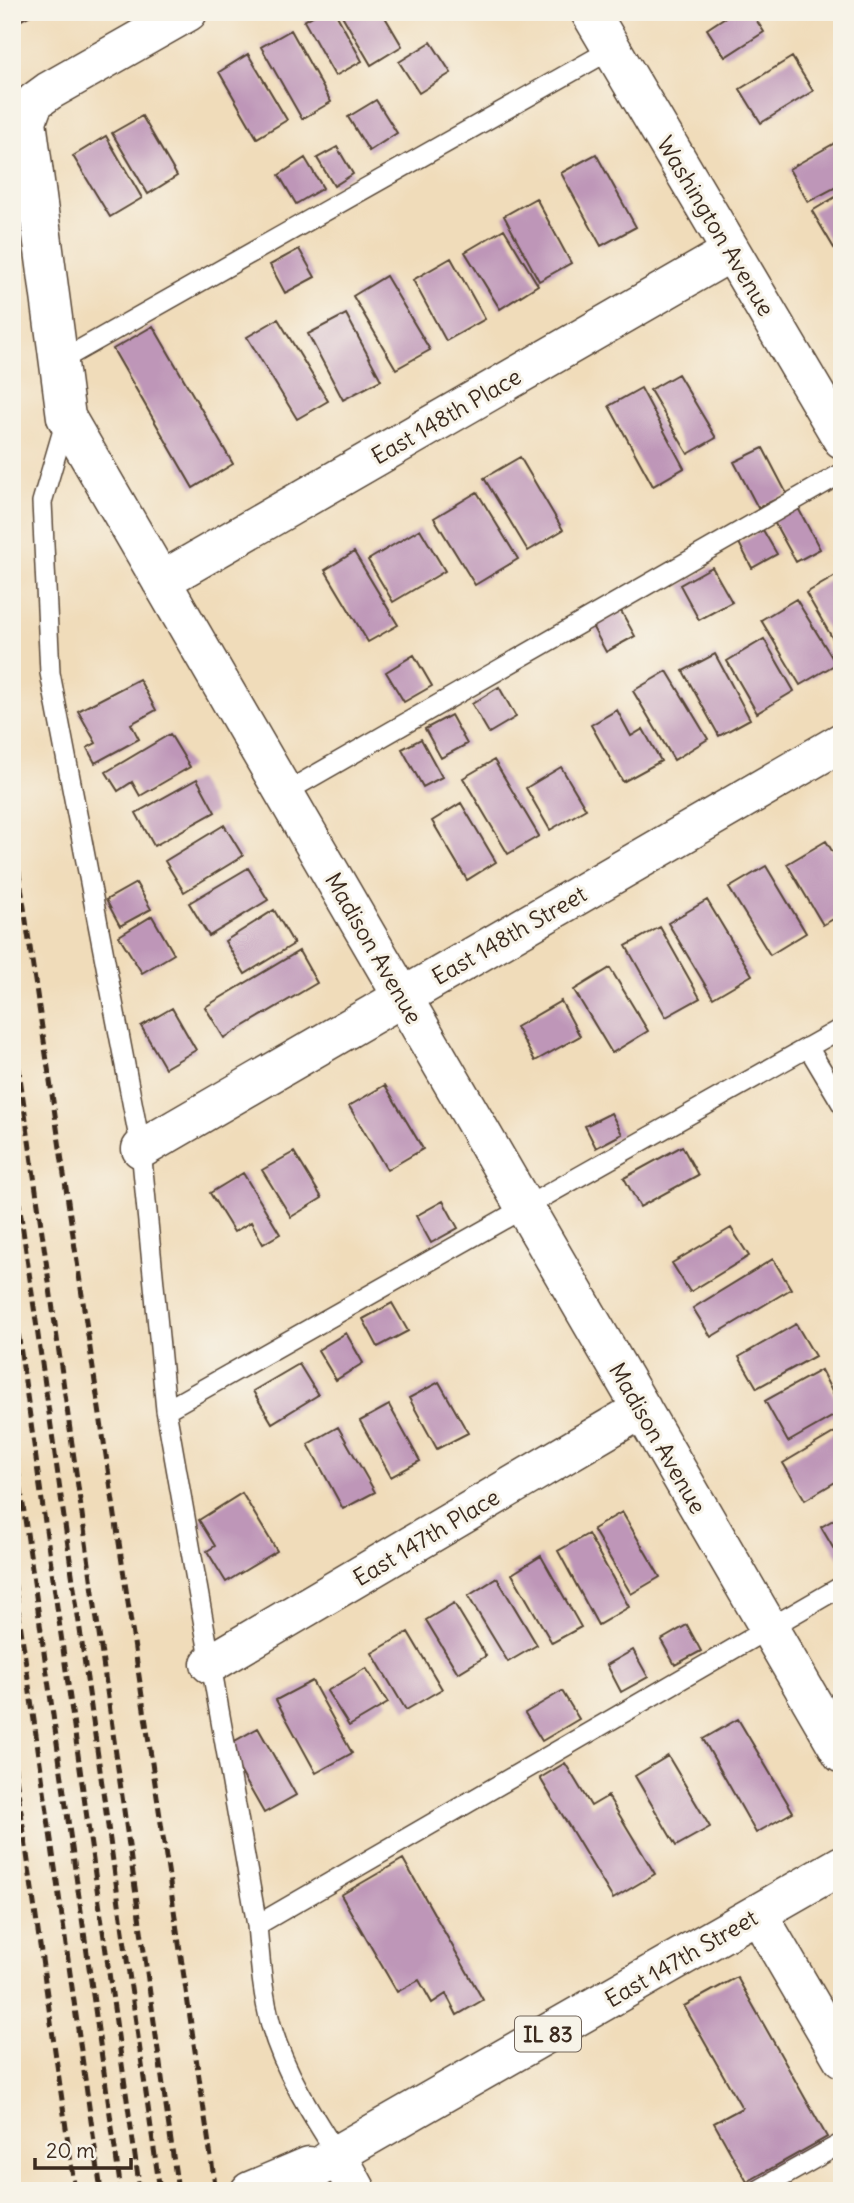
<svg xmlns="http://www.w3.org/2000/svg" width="854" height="2203" viewBox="0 0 854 2203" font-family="Delius,sans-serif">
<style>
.building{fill:#be96b8}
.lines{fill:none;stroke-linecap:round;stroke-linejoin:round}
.lane-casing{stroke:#564535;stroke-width:22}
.street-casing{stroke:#564535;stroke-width:41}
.primary-casing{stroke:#564535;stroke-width:41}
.lane{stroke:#fff;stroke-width:19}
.street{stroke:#fff;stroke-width:38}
.primary{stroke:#fff;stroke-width:38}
.rail{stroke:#3b2a1e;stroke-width:5;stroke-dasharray:10 5;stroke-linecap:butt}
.labels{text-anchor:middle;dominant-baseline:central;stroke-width:6;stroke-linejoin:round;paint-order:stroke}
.shield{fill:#f7f3e8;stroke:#73665b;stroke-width:2}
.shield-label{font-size:21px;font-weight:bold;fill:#3b2a1e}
.street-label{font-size:23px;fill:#3b2a1e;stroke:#f7f3e8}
</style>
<rect width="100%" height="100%" fill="#f7f3e8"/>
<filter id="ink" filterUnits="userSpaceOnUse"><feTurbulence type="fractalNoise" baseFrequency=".0143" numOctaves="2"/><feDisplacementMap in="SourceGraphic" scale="14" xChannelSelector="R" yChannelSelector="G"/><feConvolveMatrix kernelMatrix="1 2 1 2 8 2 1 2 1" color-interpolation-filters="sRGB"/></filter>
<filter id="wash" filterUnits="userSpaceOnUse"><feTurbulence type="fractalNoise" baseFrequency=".00686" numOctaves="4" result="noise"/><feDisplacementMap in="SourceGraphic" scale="28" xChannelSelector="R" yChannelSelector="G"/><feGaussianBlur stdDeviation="1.57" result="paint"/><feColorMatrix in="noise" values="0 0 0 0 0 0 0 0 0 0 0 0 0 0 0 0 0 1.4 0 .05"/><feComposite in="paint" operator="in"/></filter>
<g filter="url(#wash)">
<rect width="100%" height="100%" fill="#f0dcba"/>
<g id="blocks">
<path class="building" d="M12,12h24l-24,13z
M320,12h15l27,49 -27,15 -31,-55z
M340,12h42l20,34 -31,19z
M733,12h18l13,20 -39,25 -18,-28z
M291,30l40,72 -29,17 -41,-72z
M431,42l20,31 -32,20 -20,-31z
M248,54l39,66 -30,18 -38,-66z
M792,57l21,34 -52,32 -21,-34z
M376,100l21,33 -28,18 -21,-34z
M142,116l35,60 -29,18 -36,-61z
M106,136l36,62 -32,19 -37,-61z
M842,139v45l-34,18 -19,-33z
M337,147l16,27 -19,12 -17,-28z
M596,154l40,73 -35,19 -40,-73z
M305,158l18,30 -27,16 -17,-29z
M842,193v50l-8,5 -22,-37z
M536,198l35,65 -32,18 -35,-65z
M504,229l34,56 -38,24 -35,-57z
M299,249l16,28 -30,16 -15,-28z
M451,258l34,61 -39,22 -33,-61z
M386,276l44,74 -34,19 -43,-73z
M346,314l35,66 -38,20 -35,-66z
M278,319l50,82 -31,18 -50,-82z
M153,326l80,138 -40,24 -80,-139z
M678,374l38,64 -28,16 -38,-64z
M641,388l43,80 -31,18 -44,-80z
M763,448l24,46 -29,14 -24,-46z
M520,457l43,73 -35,21 -44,-73z
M477,492l41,67 -43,26 -41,-67z
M797,506l23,43 -24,13 -23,-42z
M420,529l25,42 -52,31 -25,-42z
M763,530l14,24 -25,14 -13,-25z
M354,552l44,73 -30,17 -43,-72z
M712,567l20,35 -33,18 -19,-35z
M839,574l3,5v65l-5,2 -31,-53z
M796,599l40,65 -36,21 -39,-65z
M621,611l14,25 -29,16 -14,-26z
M764,639l30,52 -37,22 -30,-52z
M715,654l35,65 -31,17 -36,-65z
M414,655l18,31 -28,16 -18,-30z
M667,671l41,68 -34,21 -41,-69z
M139,679l17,31 -25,14 8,15 -44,24 -8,-15 9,-5 -18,-32z
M499,687l17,30 -27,16 -17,-29z
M617,710l14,26 12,-7 18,32 -38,21 -32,-57z
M451,715l16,29 -26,14 -16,-29z
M170,734l20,33 -50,29 -8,-14 -14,9 -12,-19z
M421,739l21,38 -19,10 -21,-38z
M494,760l45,76 -31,18 -45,-76z
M561,767l25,42 -36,21 -24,-42z
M197,779l18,33 -61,34 -18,-33z
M461,803l35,59 -29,18 -35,-59z
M224,825l19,31 -59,36 -19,-31z
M826,841l16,26v47l-19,11 -36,-61z
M766,866l40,67 -36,22 -41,-67z
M248,868l20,32 -59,36 -20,-33z
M136,883l15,26 -31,17 -14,-26z
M707,900l45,75 -39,23 -45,-75z
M274,910l20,34 -49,30 -20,-33z
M152,916l22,38 -32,19 -23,-37z
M660,927l40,71 -34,19 -40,-71z
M299,951l18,32 -93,55 -19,-31z
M610,968l38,63 -36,22 -38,-63z
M561,1001l19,35 -45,25 -19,-34z
M172,1008l24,42 -31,18 -24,-42z
M385,1085l38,64 -36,21 -38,-64z
M611,1113l11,21 -26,14 -11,-22z
M682,1146l16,29 -58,32 -16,-29z
M294,1152l28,46 -31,19 -29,-47z
M243,1173l37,61 -17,10 -12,-22 -17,10 -24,-39z
M443,1201l15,27 -27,15 -15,-27z
M731,1228l18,28 -59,36 -18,-29z
M773,1259l18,30 -80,48 -18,-29z
M392,1303l16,28 -30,16 -15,-28z
M796,1324l19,32 -58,32 -18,-31z
M346,1333l17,30 -27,17 -18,-30z
M299,1364l19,31 -46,28 -19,-32z
M821,1370l21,41 -54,31 -23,-41z
M439,1382l29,51 -31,16 -28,-51z
M389,1405l31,56 -29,16 -31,-56z
M338,1427l37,65 -32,17 -35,-65z
M842,1428v50l-37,22 -22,-37z
M242,1493l35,58 -51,31 -19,-31 8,-5 -16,-26z
M622,1512l38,65 -29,17 -38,-65z
M842,1515v48l-21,-36z
M588,1534l41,73 -31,18 -40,-74z
M541,1556l40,71 -29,16 -40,-69z
M497,1578l40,67 -29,17 -40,-66z
M454,1603l32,53 -28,17 -32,-53z
M687,1625l14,26 -26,14 -14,-25z
M408,1632l34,57 -36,21 -34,-57z
M633,1650l15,27 -27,15 -14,-27z
M366,1668l22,35 -39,23 -22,-35z
M312,1681l40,72 -36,20 -40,-73z
M562,1691l17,28 -37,22 -17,-28z
M738,1719l55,93 -37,21 -53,-94z
M258,1728l38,67 -32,18 -38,-67z
M668,1756l42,71 -34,19 -41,-70z
M565,1763l26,43 17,-10 47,78 -42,25 -73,-121z
M403,1859l80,141 -26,15 -11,-21 -14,9 -13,-23 -22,12 -56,-97z
M737,1977l90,160 -80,45 -33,-59 28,-15 -58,-102z"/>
</g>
</g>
<g filter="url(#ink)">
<use href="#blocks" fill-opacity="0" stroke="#564535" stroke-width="2"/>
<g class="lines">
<defs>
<path id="lane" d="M58,362l554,-313
M66,420l-24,82 8,171 91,476 25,261 91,515c3,34 5,67 14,100 13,46 41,90 66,129
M284,793l558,-320
M808,1047l34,57
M166,1410l676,-382
M257,1925l585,-339
M757,2191l85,-48"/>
<path id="street" d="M188,12l-139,79 -15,11 -7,19 39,296 776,1337
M590,12l252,427
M161,581l570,-329
M141,1149l701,-407
M210,1664l432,-255
M758,1914l84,144
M337,2154l20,37"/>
<path id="primary" d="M250,2191l59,-25
M288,2191l49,-37 505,-289"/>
</defs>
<use href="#lane" class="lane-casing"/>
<use href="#street" class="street-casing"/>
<use href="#primary" class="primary-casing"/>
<use href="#lane" class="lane"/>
<use href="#street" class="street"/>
<use href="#primary" class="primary"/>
<path class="rail" d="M12,827l204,1364
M12,1021l166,1170
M12,1153l148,1038
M12,1290l128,901
M12,1428l109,763
M12,1566l89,625
M12,1749l63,442"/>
</g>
</g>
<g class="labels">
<rect class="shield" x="515" y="2016.5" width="66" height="35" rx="5"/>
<g class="shield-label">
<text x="548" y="2034">IL 83</text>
</g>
<g class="street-label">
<text transform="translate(716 226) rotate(59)">Washington Avenue</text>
<text transform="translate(446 416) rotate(-30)">East 148th Place</text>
<text transform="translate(509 935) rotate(-30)">East 148th Street</text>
<text transform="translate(374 948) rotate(60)">Madison Avenue</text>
<text transform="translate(658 1438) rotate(60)">Madison Avenue</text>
<text transform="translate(426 1537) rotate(-31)">East 147th Place</text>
<text transform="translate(681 1958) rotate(-30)">East 147th Street</text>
</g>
</g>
<rect width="854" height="2203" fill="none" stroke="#f7f3e8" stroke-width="42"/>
<path d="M35 2158v10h96v-10" fill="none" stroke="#3b2a1e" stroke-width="3.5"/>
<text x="46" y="2158" font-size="21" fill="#3b2a1e" stroke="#f7f3e8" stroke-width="5" paint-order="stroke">20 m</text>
</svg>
